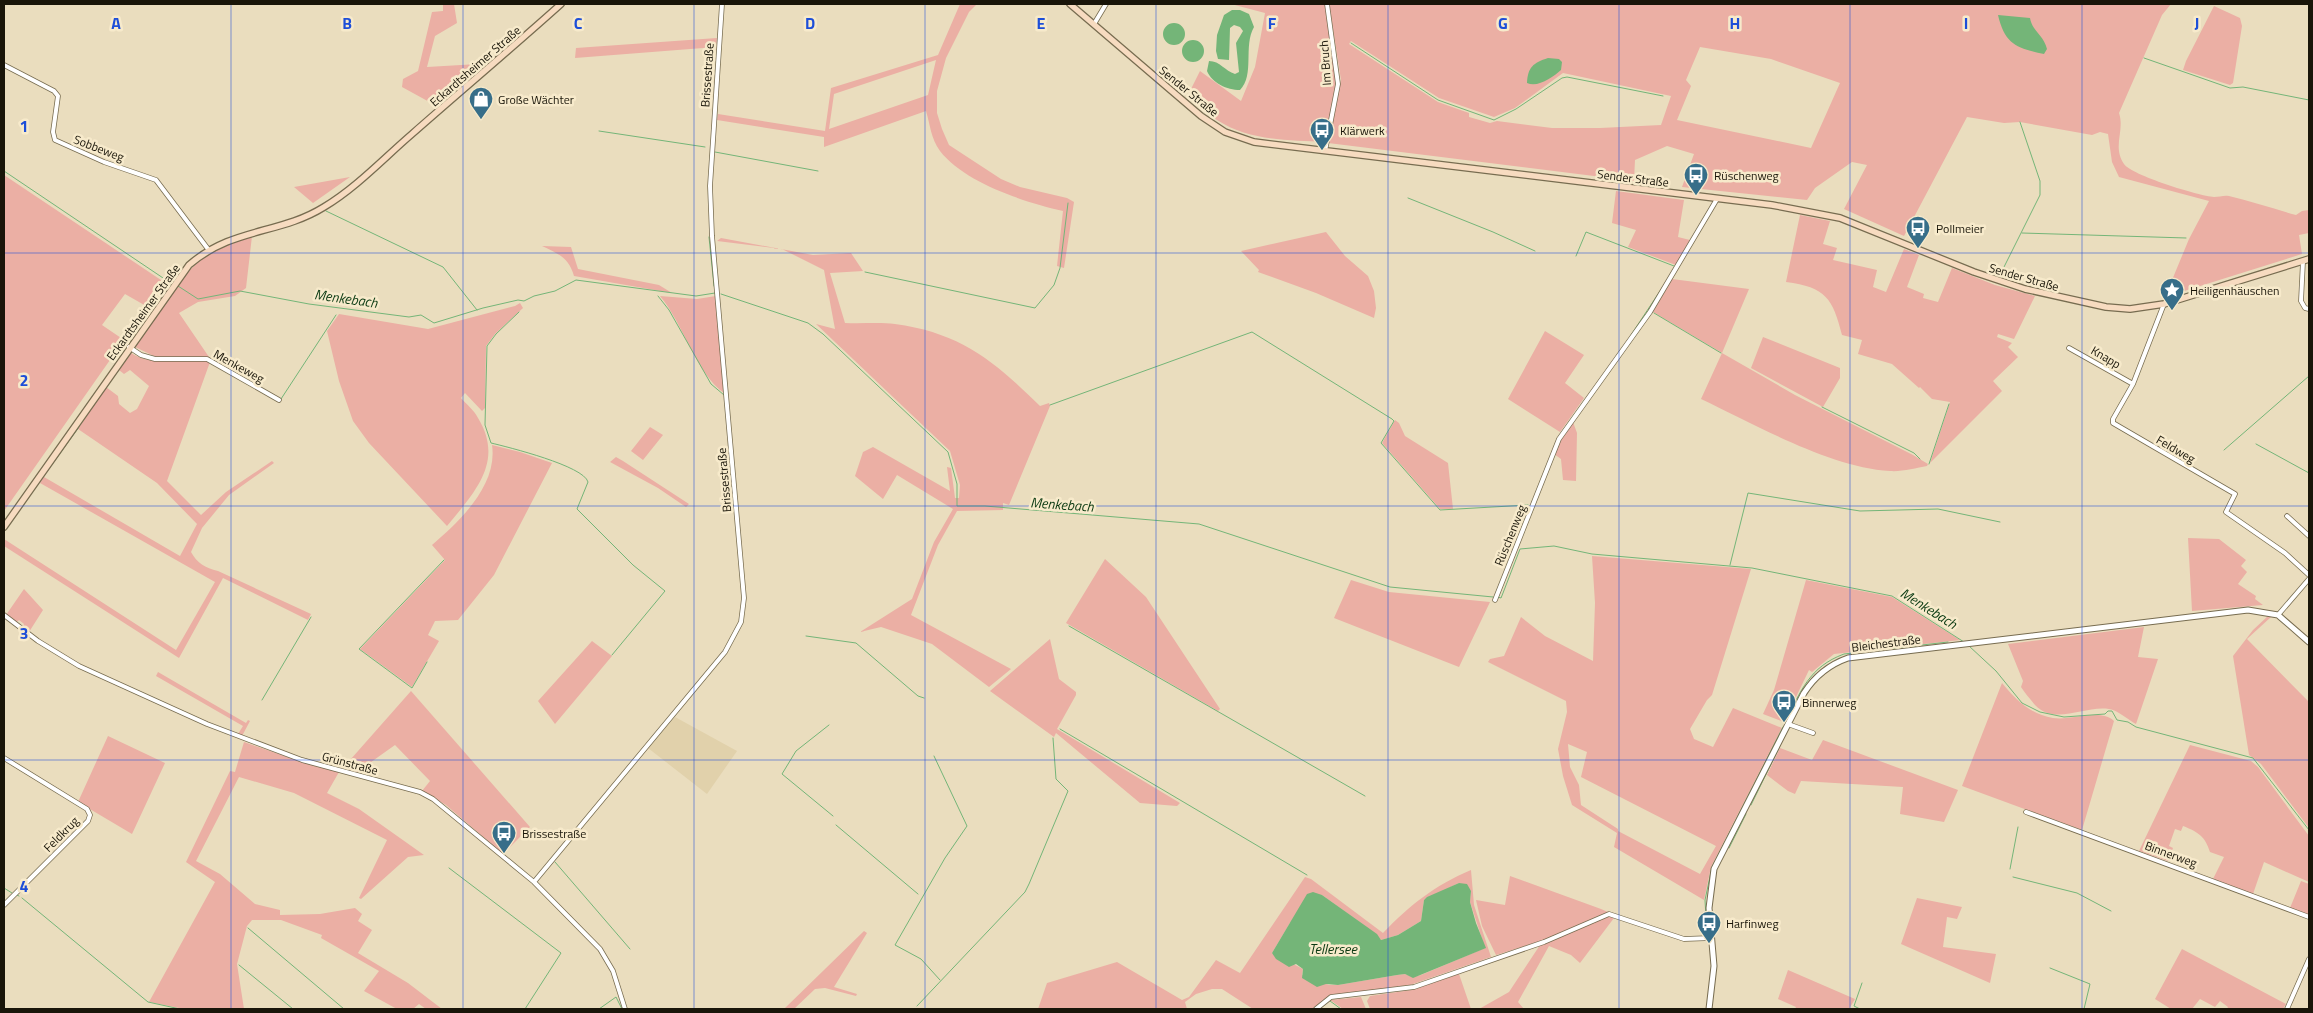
<svg xmlns="http://www.w3.org/2000/svg" width="2313" height="1013" viewBox="0 0 2313 1013" font-family="'Titillium Web',sans-serif">
<style>
.built{fill:#e1d1ab}
.green{fill:#ebafa4;fill-rule:evenodd}
.water{fill:#74b578}
.lines{fill:none;stroke-linecap:round;stroke-linejoin:round}
.stream{stroke:#74b578;stroke-width:1}
.minor-casing{stroke:#776c50;stroke-width:5.5}
.tertiary-casing{stroke:#776c50;stroke-width:7}
.secondary-casing{stroke:#776c50;stroke-width:8}
.minor{stroke:#fff;stroke-width:4}
.tertiary{stroke:#fff;stroke-width:5}
.secondary{stroke:#f7dbc0;stroke-width:5.5}
.grid{fill:none;stroke:#1d4ed8;stroke-width:1;stroke-opacity:0.55}
.labels{text-anchor:middle;dominant-baseline:central;stroke-width:5;stroke-linejoin:round;paint-order:stroke}
.street-label{font-size:12px;fill:#191509;stroke:#f7eacb}
.poi-label{font-size:12px;fill:#191509;stroke:#f7eacb;text-anchor:start}
.water-label{font-size:14px;font-style:italic;fill:#0b3a12;stroke:#f7eacb}
.grid-label{font-size:16px;text-anchor:middle;font-weight:bold;fill:#1d4ed8;stroke:#f7eacb;stroke-width:5;stroke-linejoin:round;paint-order:stroke}
</style>
<rect width="100%" height="100%" fill="#eaddbe"/>
<path class="built" d="M675,717l62,34 -30,43 -59,-46z"/>
<path class="green" d="M443,4h11l3,19 -22,13 -8,31 51,-3 -45,40 -31,-17 1,-8 15,-8 14,-59 11,-1z
M960,4h17l-8,8 -23,46 -9,33v22l5,16 7,16 52,34 19,8 47,11 7,4 -10,66 -7,-2 6,-55c-39,-9 -98,-28 -123,-60 -9,-12 -10,-27 -14,-40l-102,36v-10l-107,-17 1,-6 107,17 6,-43 107,-33zM936,60l-8,35 -99,34 5,-35z
M1231,4h94l11,79 -11,59c-37,-2 -76,-1 -108,-22 -10,-6 -19,-18 -28,-27l11,-22 41,30 14,-34 10,-54z
M1329,4h842l-9,11 -43,98c6,18 -7,33 5,51 7,11 75,32 90,33 5,0 10,-2 15,-1 22,5 45,13 67,19l6,-4 7,-1v23l-10,2 3,19 -137,43 24,-58 20,-38 -90,-24 -7,-15 -4,-28 -8,-2 -8,3 -72,-13 -16,1 -37,-6 -63,119 -60,-27 23,-44 -15,-3 -37,26 -8,12 -125,-13 12,-33 -27,-8 -32,14 -1,21 -306,-38 13,-63zM1351,41l88,57 55,19 21,-9 48,-35 108,23 -10,29 -61,3h-48l-55,-7 -7,2 -21,-6v-4l-31,-11 -89,-58zM1700,47l71,12 69,24 -29,65 -134,-28 14,-34 -5,-6z
M2214,6l26,12 2,8 -9,57 -3,2 -47,-15 3,-9z
M717,38l-1,9 -141,11 1,-10z
M4,175l160,107 -18,24 -21,-12 -23,31 22,15 -120,171z
M350,177l-37,26 -19,-16z
M1616,191l68,9 -6,37 12,3 -14,25 -48,-18 8,-17 -24,-7z
M1800,215l30,6 -7,23 14,4 -4,12 44,10 -4,17 13,5 18,-43 15,6 -12,32 17,7 -1,4 15,4 14,-34 43,17 40,11 -21,43 -16,-5 -1,3 15,6 -4,4 10,10 -25,24 9,10 -72,72 20,-61 -18,-3 -12,-12 -1,1 -27,-24 -34,-10 4,-14 -20,-5c-9,-36 -16,-48 -56,-53z
M1326,232l19,24 23,20 6,15 2,17 -2,10 -58,-25 -58,-21 1,-2 -18,-19z
M252,236l-6,52 -11,8 -37,6 -19,11 30,44h-53l-21,-10c20,-29 44,-74 74,-93 13,-9 28,-14 43,-18z
M721,238l92,17 38,-2 12,18 -33,2 15,50c17,1 34,-1 50,1 66,9 99,37 145,82l9,-3 1,3 -41,99 -6,-2v7l-46,1 -19,34 -27,70 100,54 -22,18 -57,-43 -51,-17 -21,5 52,-33 22,-57 19,-33 -56,-34 -14,24 -28,-23 8,-24 10,-5 77,44 -3,-24 4,1 4,30h4l1,-13 -10,-34 -134,-127 19,5 -11,-59 -42,-21 -65,-8z
M542,246l29,1 7,22 81,16 13,8 -98,-17c-5,-18 -15,-22 -32,-30z
M1672,279l77,10 -27,64 73,42 118,60 15,9 -1,2c-11,2 -26,6 -37,5 -61,-4 -134,-46 -189,-72l21,-46 -69,-41z
M660,296l37,3 19,-3 9,98c-32,-24 -40,-68 -65,-98z
M520,303l3,5 -28,26 -9,12 -1,62 -3,3 -17,-18 -4,5c5,6 13,12 17,20 27,44 -4,75 -31,108l-78,-83 -16,-22 -14,-40 -12,-50 12,-17 89,15 87,-23z
M1545,331l39,24 -19,28 19,15 -24,34 -52,-33z
M1763,337l77,31v10l-17,29 -72,-39z
M131,353c25,16 52,2 79,9l-43,119 34,34 25,-23 46,-31 2,2 -45,32 -27,33 -11,24c6,11 14,16 27,19l93,43 -3,6 -85,-42 -44,80 -175,-112v-7l172,111 39,-68 -175,-99 4,-6 136,79 17,-32 -40,-41 -79,-54 28,-42 12,9 1,8 11,9 7,-4 12,-23 -19,-16 -6,4 -5,-4z
M1395,420l4,3 6,13 43,27 5,46h-13l-58,-66z
M1573,422l4,11 -1,48 -13,-1 -2,-21 -7,-5 6,-15z
M650,427l13,8 -20,25 -12,-9z
M492,445l28,7 32,11 -58,112 -36,45 -23,1 -7,14 11,6 -27,46 -52,-38 85,-89 -13,-15c28,-24 66,-60 60,-100z
M616,457l7,4 66,43 -3,3 -28,-19 -48,-26z
M2188,538l31,1 27,21 -5,6 6,6 -9,12 18,12 -1,3 8,6 -71,6z
M1592,556l159,13 -39,126 -5,5 -17,29 4,10 19,8 20,-39 49,20 -71,139 -7,33 -90,-53 3,-14 -45,-28 -9,-29 -5,-27 9,-37 -1,-11 -78,-39 2,-3 14,-3 17,-39 24,19 48,25 2,-58zM1568,744l19,8 -6,25 135,69 -16,28 -82,-43v-2l-37,-24 -2,-20 -9,-18z
M1105,559l41,38 74,112 -2,2 -152,-88z
M1351,580l38,12 101,10 -31,65 -125,-49z
M1806,580l86,17 68,43 -126,14 -22,18 -3,-2 -25,52 -21,-8 11,-24z
M24,589l19,21 -14,22 -6,-5 1,-3 -5,-4 -2,2 -11,-7z
M2268,616l3,1 -24,22 62,63v126l-48,-64 -12,-9 -16,-99 20,-26z
M2144,627l-6,30 20,2 -22,65c-8,-4 -18,-14 -27,-15 -24,-4 -54,17 -74,-4 -5,-6 -10,-12 -14,-18l2,-6 -15,-37z
M1050,639l9,40 17,13v3l-19,34 123,74 -3,3 -37,-3 -84,-70 -2,4 -64,-46z
M592,641l20,15 -57,68 -17,-23z
M158,672l88,51 2,-3 2,1 -8,15 -4,-2 5,-8 -87,-50z
M2002,683c14,17 28,31 51,35 19,3 47,-10 61,3l-32,109 -120,-44z
M411,691l119,136 -27,27 -57,-49 -24,-14 8,-10 -35,-36 -38,27 -14,-4z
M108,736l57,27 -33,71 -54,-32z
M1823,740l135,50 -14,32 -44,-8 3,-27 -102,-6 -6,13 -7,-3 -21,-16 13,-27 32,12z
M244,742l58,20 37,10 -12,21 32,16 65,46 -16,2 -47,42 -2,-1 28,-58 -93,-47 -55,-16 -43,84 24,13 35,30 25,6v5l40,-1 35,-6 7,6 -4,7 14,9 -14,23 50,30 34,26h-16l-7,-5 -6,5h-16l-33,-18 15,-20 -58,-33 1,-3 -41,-15h-29l-5,6 -10,38 7,45h-60l-35,-7 66,-120 -29,-20 44,-91 5,1z
M2190,745l61,16 7,6 51,69v46l-45,-20 -11,32 -40,-15 11,-22 -14,-5c-5,-16 -12,-20 -27,-26l-2,5 -6,-2 -6,17 4,2 -5,13 -29,-10z
M1471,870l3,35 17,52 -81,28 -79,10 -19,14h-59l-31,-20h-10l-16,5 -11,8 2,7h-149l9,-26 70,-21 65,38 7,-3 27,-37 24,13 65,-96 6,2 72,54c28,-29 51,-47 88,-63zM1459,883l12,8 -1,11 15,46 -64,27 -8,2 -8,-3 -8,1 -59,10h-9l-27,-10 1,-6 -31,-16 18,-30 32,-28 54,39 5,6 17,-5 23,-14 3,-21z
M1510,876l91,33 7,3 -64,28 -48,15 -14,-29 -6,-26 29,5z
M2301,881l8,3v31l-19,-7z
M1917,898l45,9 -5,12 -10,-2 -4,30 53,7 -6,29 -89,-39z
M1608,916l6,2 -34,45 -9,-8 -22,-9 -31,56 6,7h-45l30,-17 31,-47z
M864,931l3,2 -33,54 23,7 -1,2 -31,-8 -10,1 -21,20h-10z
M2182,949l104,55 -3,5h-56l1,-2 -8,-6 -5,6 -15,-8 -8,10h-21l-16,-10z
M1788,970l67,29 -6,10h-54l1,-2 -18,-8z
M1459,974l12,35h-101l-3,-8 3,-5 41,-6z
M1361,997l5,12h-23l-13,-9z"/>
<path class="water" d="M1232,10h8l9,4 5,13c-11,19 1,48 -14,63 -13,0 -28,-7 -33,-19l2,-10c11,0 16,10 26,13l4,-2 -3,-29 7,-12 -3,-4 -6,-2 -4,3 -1,32 -11,-1 -2,-8 1,-16 7,-20z
M1998,15l32,3c2,13 14,17 17,31l-3,5c-27,-6 -39,-9 -46,-39z
M1163 34a11 11 0 1 1 22 0a11 11 0 1 1-22 0Z
M1182 51a11 11 0 1 1 22 0a11 11 0 1 1-22 0Z
M1548,58l11,1 3,3 -1,8c-8,7 -23,18 -34,13 1,-16 6,-20 21,-25z
M1459,883l8,1 4,7 -1,11 6,21 10,25 -73,30 -8,-4 -8,1 -59,10 -12,-1 -9,3 -15,-9 1,-9 -7,-5 -7,3 -13,-8 -4,-6 35,-59 6,-2 9,3 55,39 4,6 17,-5 23,-14 3,-21 3,-3z"/>
<g class="lines">
<path class="stream" d="M1351,43l87,57 56,20 22,-11 46,-31 5,-1 96,19
M2144,58l86,30 13,-1 66,13
M599,131l106,16
M715,152l103,19
M4,171l168,113
M1408,198l85,34 42,19
M326,211l117,56 34,43
M2022,233l164,5
M709,237l5,49
M1576,256l10,-24 88,34
M865,272l170,36 19,-23 6,-17 8,-65
M2001,273l39,-78v-14l-20,-59
M178,286l20,13 42,-8 69,13 100,13 12,-2 13,8 49,-15 35,-8 6,1 10,-5 21,-5 21,-11 120,16 19,-3
M721,294l87,29 15,11 125,118 9,32v22h28l214,18 191,63 103,10
M658,296l11,14 42,74 13,11
M519,312l-23,22 -9,12 -2,79 6,18c17,4 93,23 97,39l-11,27 56,56 32,26 -53,64
M1654,313l67,40
M1631,335l35,-53
M281,399l55,-84
M1050,405l202,-73 140,87 2,2 -13,22 59,67 88,-5
M1822,407l92,46 6,6
M2256,444l53,29
M2224,450l85,-74
M1929,464l20,-60
M43,477l36,-50
M1730,565l18,-72 112,18 78,-2 62,13
M1498,597l3,1 2,-5 17,-44 34,-3 38,8 160,14 140,28 72,46
M1069,626l296,170
M806,636l50,7 62,53 6,2
M1969,646l27,25 26,32 18,9 24,5 41,-3 3,-3h4l5,9 11,2 8,5 117,31 56,72
M427,662l-15,26 -53,-39 85,-89
M262,700l49,-83
M1785,722c16,-31 24,-55 59,-68l104,-12
M829,725l-33,26 -14,23 51,42
M1060,729l247,146
M934,756l33,70 -22,32 -50,87 26,14 19,21
M1751,805l28,-57
M836,825l82,69
M1729,848l17,-34
M555,862l75,87
M449,868l112,85 -36,56
M2010,869l8,-42
M2013,877l64,16 34,18
M4,888l8,5
M17,895l2,1
M22,898l126,104 32,7
M248,928l96,81
M1707,936l-2,-36 7,-33 71,-140
M239,965l54,44
M2050,968l40,16 -6,25
M1330,1001l11,8
M917,1006l108,-114 4,-8 39,-93 -12,-12 -3,-41
M599,1009l17,-12 6,12
M1860,1009l-6,-3 8,-23"/>
<defs>
<path id="minor" d="M1094,24l12,-20
M4,65l50,26 4,5 -5,36 2,8 49,22 52,18 52,69
M1325,151l13,-67 -11,-80
M2303,261l-2,40 4,7 4,1
M2164,304l-31,80 -20,35v4l122,71 -9,18 59,41 24,22
M129,347l12,8 14,4h52l72,41
M2069,348l64,36
M2287,516l22,20
M1495,600l64,-161 91,-127 67,-113
M4,615l34,26 41,25 128,58 95,36 118,32 13,7 101,83 66,67 13,22 12,38
M2278,615l31,-36
M1788,724l25,9
M4,758l83,51 3,6 -2,6 -84,84
M2026,812l283,105
M534,882l191,-230 16,-30 3,-24 -32,-362 -2,-50 12,-182
M1316,1009l15,-12 83,-10 130,-45 65,-28 75,25 27,-1
M2287,1009l22,-50"/>
<path id="tertiary" d="M1709,1009l5,-43 -5,-58 5,-39 90,-176c11,-17 24,-28 44,-35l400,-48 30,5 31,27"/>
<path id="secondary" d="M1070,4l131,112 24,16 29,10 518,63 68,13 134,54 51,17 81,18 24,2 34,-5 145,-45
M4,527l185,-262c44,-38 90,-30 135,-58 32,-19 60,-49 88,-73 50,-44 100,-86 149,-130"/>
</defs>
<use href="#minor" class="minor-casing"/>
<use href="#tertiary" class="tertiary-casing"/>
<use href="#secondary" class="secondary-casing"/>
<use href="#minor" class="minor"/>
<use href="#tertiary" class="tertiary"/>
<use href="#secondary" class="secondary"/>
</g>
<path class="grid" d="M231,4v1005M463,4v1005M694,4v1005M925,4v1005M1156,4v1005M1388,4v1005M1619,4v1005M1850,4v1005M2082,4v1005M4,253h2305M4,506h2305M4,760h2305"/>
<defs>
<symbol id="shop-pin" viewBox="-11 -11 22 30"><path d="M0 17L-7.5 6A9.5 9.5 0 1 1 7.5 6Z" fill="#376e89" stroke="#f7eacb"/><path d="M-5-2.5h2.3a2.7 3.5 0 0 1 5.4 0H5L5.5 6h-11ZM-1.5-2.5h3a1.5 2.3 0 0 0-3 0Z" fill="#fff"/></symbol>
<symbol id="bus-pin" viewBox="-11 -11 22 30"><path d="M0 17L-7.5 6A9.5 9.5 0 1 1 7.5 6Z" fill="#376e89" stroke="#f7eacb"/><path d="M-5-6H5V4H4V6H2V4H-2V6H-4V4H-5ZM-3.5-4V0h7V-4ZM-3.5 1.2v1.5H-2V1.2ZM2 1.2v1.5H3.5V1.2Z" fill="#fff"/></symbol>
<symbol id="sight-pin" viewBox="-11 -11 22 30"><path d="M0 17L-7.5 6A9.5 9.5 0 1 1 7.5 6Z" fill="#376e89" stroke="#f7eacb"/><path d="M0-6L1.8-2.2L6-1.7L2.9 1.2L3.7 5.4L0 3.3L-3.7 5.4L-2.9 1.2L-6-1.7L-1.8-2.2Z" fill="#fff"/></symbol>
</defs>
<g fill-rule="evenodd">
<use href="#shop-pin" x="467" y="85" width="28" height="38"/>
<use href="#bus-pin" x="1308" y="116" width="28" height="38"/>
<use href="#bus-pin" x="1682" y="161" width="28" height="38"/>
<use href="#bus-pin" x="1904" y="214" width="28" height="38"/>
<use href="#sight-pin" x="2158" y="276" width="28" height="38"/>
<use href="#bus-pin" x="1770" y="688" width="28" height="38"/>
<use href="#bus-pin" x="490" y="819" width="28" height="38"/>
<use href="#bus-pin" x="1695" y="909" width="28" height="38"/>
</g>
<g class="labels">
<g class="street-label">
<text transform="translate(1325 63) rotate(-94)">Im Bruch</text>
<text transform="translate(475 66) rotate(-41)">Eckardtsheimer Straße</text>
<text transform="translate(707 75) rotate(-86)">Brissestraße</text>
<text transform="translate(1189 91) rotate(39)">Sender Straße</text>
<text transform="translate(99 148) rotate(21)">Sobbeweg</text>
<text transform="translate(1633 178) rotate(7)">Sender Straße</text>
<text transform="translate(2024 277) rotate(16)">Sender Straße</text>
<text transform="translate(143 312) rotate(-54)">Eckardtsheimer Straße</text>
<text transform="translate(2106 357) rotate(30)">Knapp</text>
<text transform="translate(239 366) rotate(29)">Menkeweg</text>
<text transform="translate(2176 449) rotate(30)">Feldweg</text>
<text transform="translate(724 480) rotate(-95)">Brissestraße</text>
<text transform="translate(1510 535) rotate(-68)">Rüschenweg</text>
<text transform="translate(1886 643) rotate(-7)">Bleichestraße</text>
<text transform="translate(350 763) rotate(15)">Grünstraße</text>
<text transform="translate(61 834) rotate(-45)">Feldkrug</text>
<text transform="translate(2171 854) rotate(20)">Binnerweg</text>
</g>
<g class="poi-label">
<text x="498" y="99">Große Wächter</text>
<text x="1340" y="130">Klärwerk</text>
<text x="1714" y="175">Rüschenweg</text>
<text x="1936" y="228">Pollmeier</text>
<text x="2190" y="290">Heiligenhäuschen</text>
<text x="1802" y="702">Binnerweg</text>
<text x="522" y="833">Brissestraße</text>
<text x="1726" y="923">Harfinweg</text>
</g>
<g class="water-label">
<text transform="translate(346 298) rotate(8)">Menkebach</text>
<text transform="translate(1062 504) rotate(4)">Menkebach</text>
<text transform="translate(1929 608) rotate(32)">Menkebach</text>
<text x="1333" y="948">Tellersee</text>
</g>
</g>
<g class="grid-label">
<text x="116" y="29">A</text>
<text x="347" y="29">B</text>
<text x="578" y="29">C</text>
<text x="810" y="29">D</text>
<text x="1041" y="29">E</text>
<text x="1272" y="29">F</text>
<text x="1503" y="29">G</text>
<text x="1735" y="29">H</text>
<text x="1966" y="29">I</text>
<text x="2197" y="29">J</text>
<text x="24" y="132">1</text>
<text x="24" y="386">2</text>
<text x="24" y="639">3</text>
<text x="24" y="892">4</text>
</g>
<rect width="2313" height="1013" fill="none" stroke="#191509" stroke-width="10"/>
</svg>
